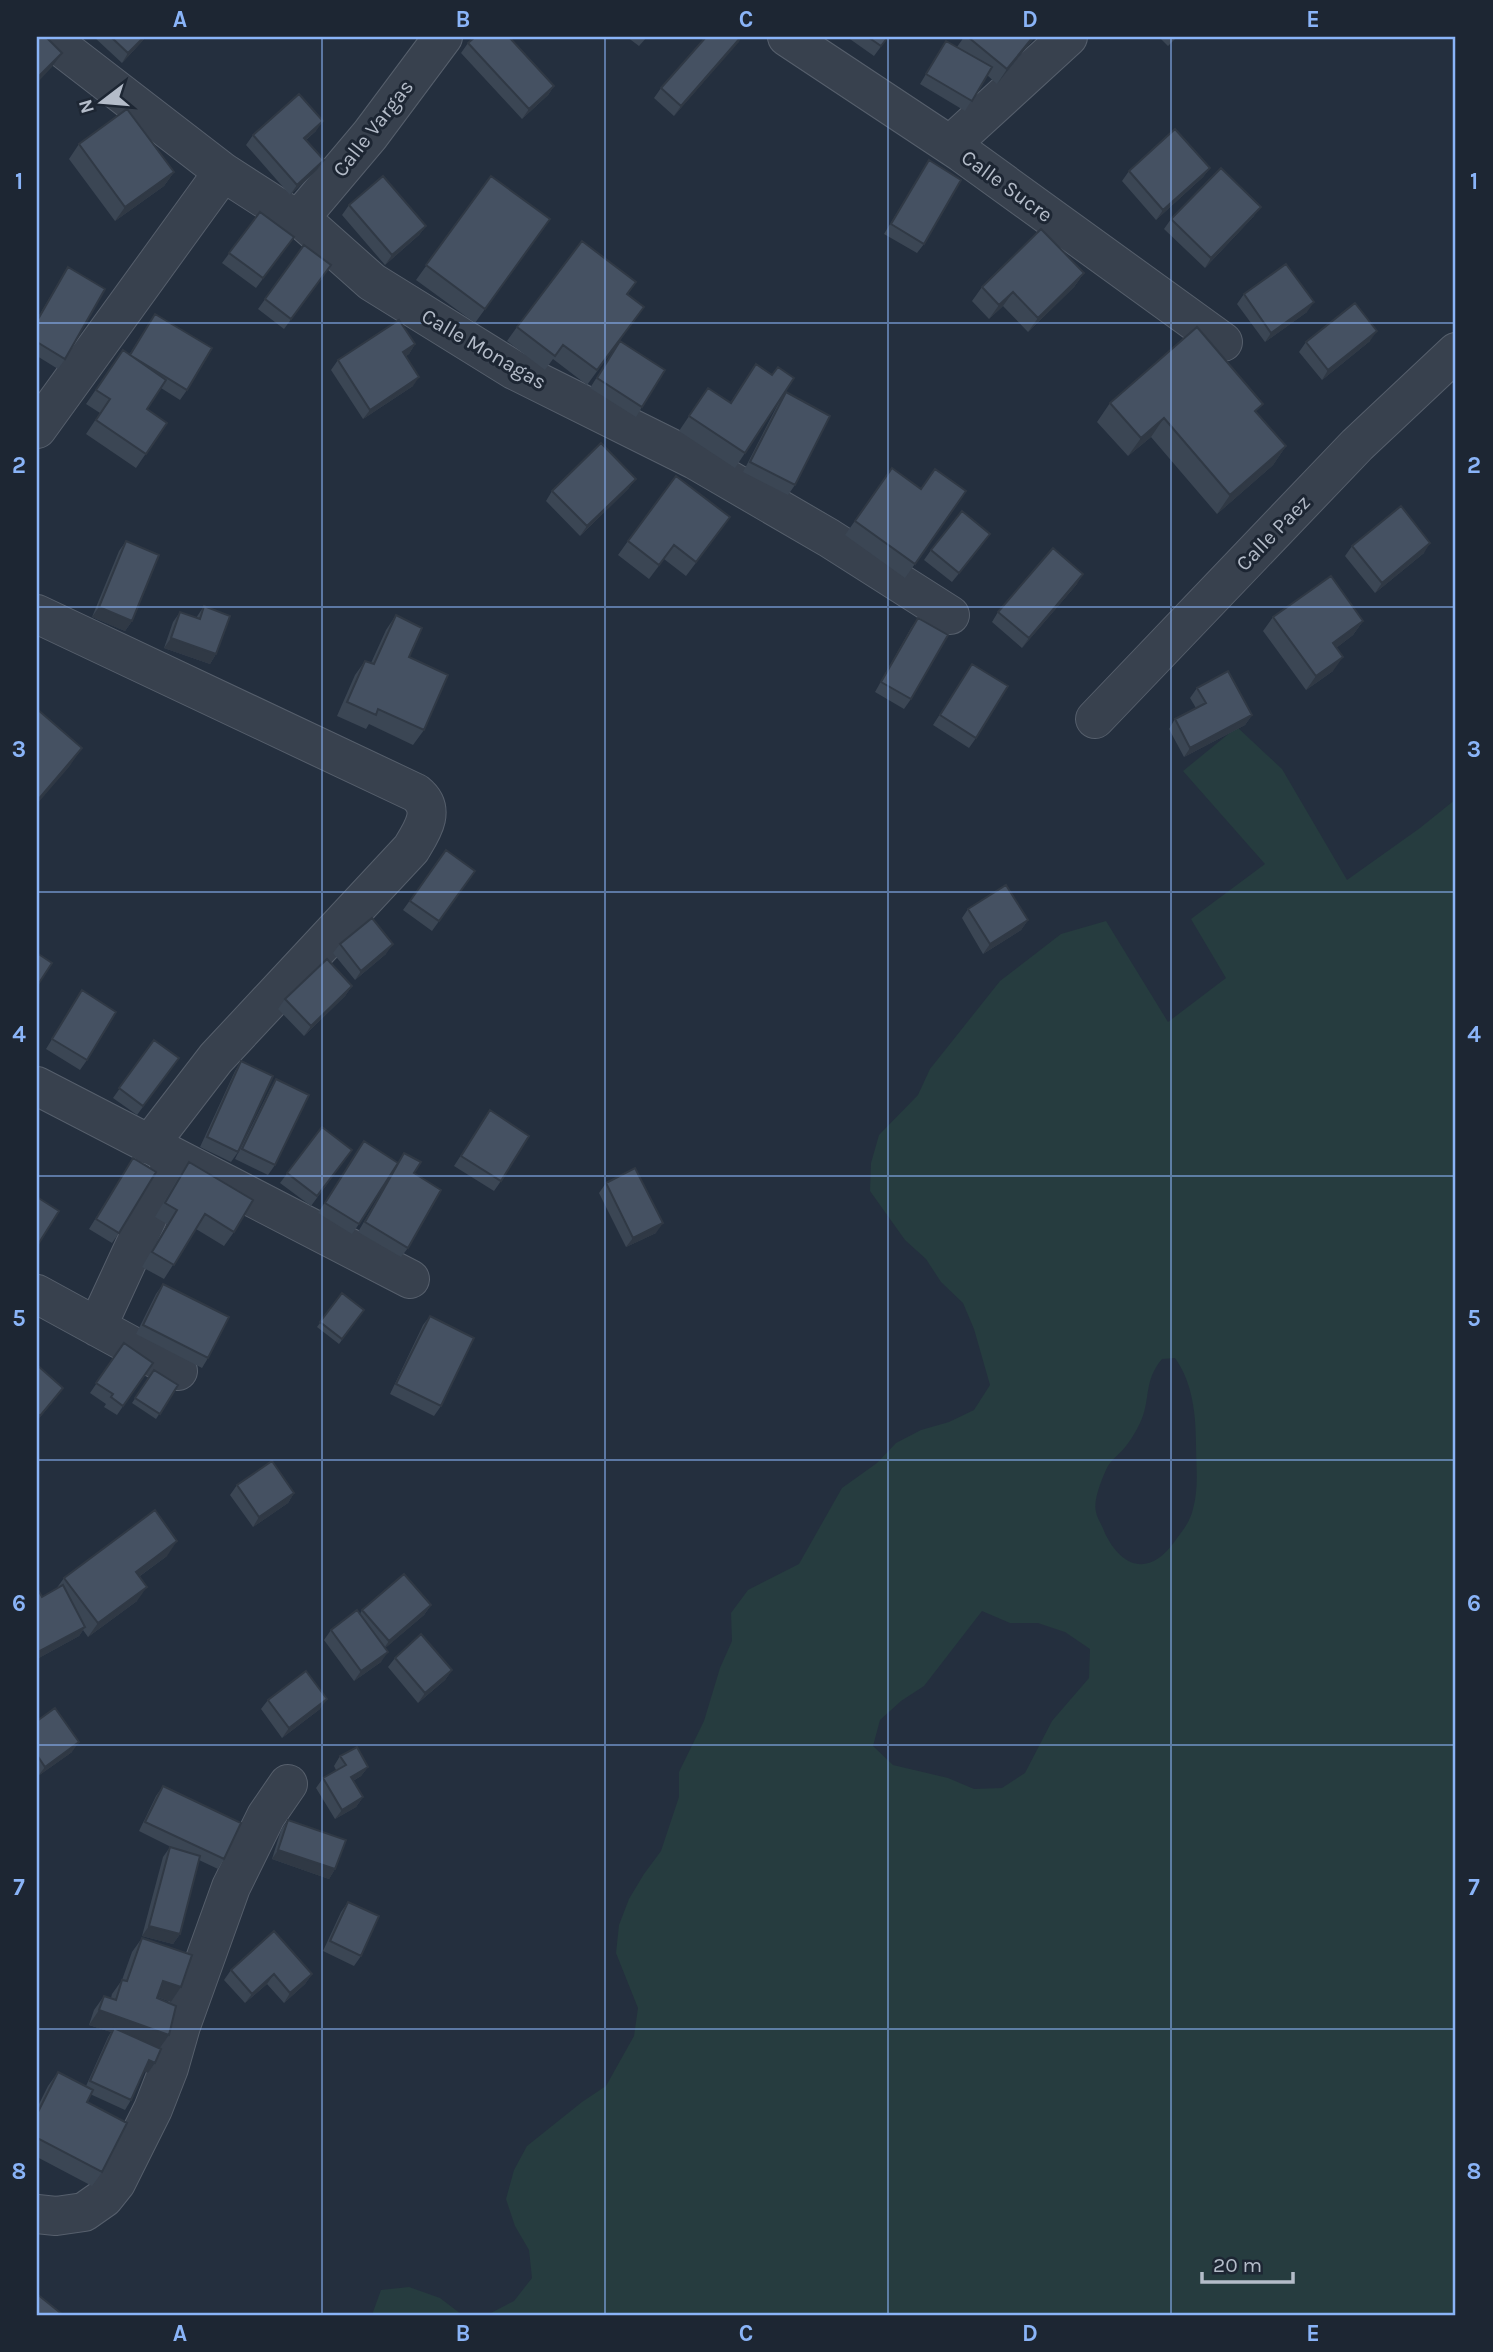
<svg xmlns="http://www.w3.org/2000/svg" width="1493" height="2352" viewBox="0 0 1493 2352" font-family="Karla,sans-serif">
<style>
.green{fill:#263c3f;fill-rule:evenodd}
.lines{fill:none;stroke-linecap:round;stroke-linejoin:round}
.minor-casing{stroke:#565f6c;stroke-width:40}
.minor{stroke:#38414e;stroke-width:38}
.wall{fill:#3b4654}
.shaded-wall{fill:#303945}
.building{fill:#455162;stroke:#303945;stroke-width:2}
.grid{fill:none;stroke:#8ab4f8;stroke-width:2;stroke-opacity:0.55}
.labels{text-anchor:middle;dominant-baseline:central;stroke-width:6;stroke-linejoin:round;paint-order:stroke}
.street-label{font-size:21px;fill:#b4bcc9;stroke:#1d2633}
.neatline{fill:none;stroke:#8ab4f8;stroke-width:2.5}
.grid-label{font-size:23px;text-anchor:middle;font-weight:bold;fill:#8ab4f8}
</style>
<rect width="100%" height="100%" fill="#242f3e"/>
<path class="green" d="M1237,727l45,42 65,111 73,-52 36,-29v1516h-1084l9,-25 28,-3 31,11 21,16h28l25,-13 18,-23 -3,-28 -14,-24 -9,-27 8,-29 13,-24 55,-44 24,-16 28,-50 4,-28 -22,-55 3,-28 10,-26 15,-25 17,-23 18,-54v-25l25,-51 16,-53 12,-27 -1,-28 17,-23 51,-26 43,-76 35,-25 19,-20 25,-13 28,-8 25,-12 16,-25 -16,-56 -11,-26 -22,-21 -15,-23 -21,-19 -35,-49 1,-28 8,-28 39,-40 12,-26 70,-88 61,-47 45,-13 62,101 58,-44 -35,-59 74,-55 -82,-93zM1175,1358c18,25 21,58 21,87 0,22 3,42 -3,64 -3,13 -10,21 -18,32 -25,36 -54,28 -71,-10 -2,-6 -7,-13 -8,-19 -3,-11 5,-31 10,-42 4,-10 13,-15 20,-24 5,-6 10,-15 14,-23 11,-22 3,-42 22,-64zM982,1611l28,12h28l27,9 25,17 -1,29 -37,43 -27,52 -23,15 -28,1 -26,-11 -55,-13 -20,-19 7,-26 21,-19 23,-15z"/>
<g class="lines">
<defs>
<path id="minor" d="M48,37l175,135 62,40 15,6 72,64 142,88 181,90 134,78 121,77
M787,37l175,116 261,189
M950,145l118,-108
M300,218l70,-83 73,-98
M37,429l186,-257
M37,614l379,179c21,17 6,38 -5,56l-195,209 -67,87
M1095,719l262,-274 99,-93
M37,1086l373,193
M37,1294l141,77
M97,1327l78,-169
M37,2214l19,2 28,-4 20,-14 12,-15 37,-74 16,-41 12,-42 50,-139 35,-71 22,-32"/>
</defs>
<use href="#minor" class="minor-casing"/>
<use href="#minor" class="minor"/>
</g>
<path class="wall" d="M94,37h52l-24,26z
M627,37h20l-8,9z
M706,37h36l-68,79 -20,-18 7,-10z
M847,37h41l-14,19z
M964,37h71l-38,47 -10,-9 -22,36 -45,-27 26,-43 11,6z
M1159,37h18l-9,9z
M468,43l86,43 -6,9 -26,24 -61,-66z
M316,131l-10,9 18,20 -7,10 -27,25 -44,-50 7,-10z
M79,144l95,28 -10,14 -49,35 -46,-62z
M929,160l-5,84 -7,9 -33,-19z
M1210,168l-7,9 -47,43 -34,-39 7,-10z
M491,176l59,43 -75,104 -59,-43z
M349,205l77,21 -7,9 -34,30 -43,-50z
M260,212l34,25 -38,51 -34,-25z
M1254,216l-49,52 -41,-39 7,-10z
M304,245l27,20 -47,64 -26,-20z
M68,267l-3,92 -7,10 -21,-13v-37z
M1084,273l-10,14 -46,45 -25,-26 -14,13 -17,-18 10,-14z
M636,282l-8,12 6,27 -47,64 -34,-26 -8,11 -38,-29 10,-14z
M1244,294l63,18 -42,30 -28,-38z
M155,314l32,76 -7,10 -19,-12 -14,21 20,14 -31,45 -50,-34 14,-21 -14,-9 37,-54 6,5z
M620,341l22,66 -6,10 -46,-29z
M1370,341l-48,39 -23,-28 7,-10z
M415,344l-6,10 -3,2 7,30 -50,33 -32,-49 7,-10z
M756,364l-11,89 -10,15 -56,-37 29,-43 22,15z
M786,392l9,93 -7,10 -45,-23 36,-70z
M1110,403l147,10 29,33 -13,19 -56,49 -66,-77 -23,19 -31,-34z
M892,468l29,21 45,2 -61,87 -60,-43z
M629,488l-49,48 -34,-35 6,-10z
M720,531l-34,45 -22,-17 -15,20 -31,-24 10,-14z
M126,541l6,80 -7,10 -33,-14 27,-66z
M983,544l-31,38 -28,-22 7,-10z
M1352,546l72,7 -49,40 -30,-37z
M1077,584l-55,64 -30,-26 6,-10z
M204,606l12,48 -6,10 -46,-16 9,-26 7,-10 16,6z
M396,615l13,42 15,73 -11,15 -44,-21 -3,5 -29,-13 18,-41 10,-14 6,2 15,-33z
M1273,617l90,4 -10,14 -17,13 -3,23 -27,19 -43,-59z
M918,618l-7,81 -7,10 -29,-17 36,-64z
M972,664l4,74 -7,10 -36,-23z
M1197,688l55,27 -7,10 -61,32 -15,-28 6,-10 21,-11 -6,-10z
M446,850l29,21 -43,60 -29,-21z
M968,909l60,11 -7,10 -38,24 -21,-36z
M340,944l46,10 -31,26 -22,-27z
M352,986l-7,10 -41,40 -26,-27 7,-10z
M82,990l5,70 -7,10 -34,-21z
M154,1040l25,18 -42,57 -24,-17z
M241,1061l-3,91 -7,10 -31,-15 35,-76z
M276,1079l-1,86 -7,10 -33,-16 35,-70z
M490,1110l11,71 -7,10 -40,-25z
M322,1127l30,23 -41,56 -31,-23z
M364,1141l-5,83 -7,10 -34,-21z
M404,1153l10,20 -6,75 -7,9 -43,-25 40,-69z
M133,1158l-14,75 -7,10 -23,-14z
M189,1162l45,70 -10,14 -28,-17 -32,50 -22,-12 25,-43 -12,-7 24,-41z
M606,1183l50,50 -30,14 -27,-54z
M163,1284l45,74 -6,10 -66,-34 20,-40z
M342,1293l22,17 -25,34 -22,-17z
M430,1316l11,90 -7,10 -44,-22 33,-69z
M124,1343l29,20 -36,52 -13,-8 2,-3 -16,-11z
M154,1370l24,15 -22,34 -24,-16z
M237,1485l57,8 -6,10 -35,24 -23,-32z
M167,1556l-27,20 -3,25 -49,36 -5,-7 -4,6 -42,23v-71l5,9 14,-8 8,-11z
M431,1605l-7,10 -39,33 -4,14 -27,19 -30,-41 7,-10 29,-16 2,-4z
M395,1658l57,12 -7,10 -27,23 -30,-36z
M268,1700l52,9 -38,29 -21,-29z
M37,1721l35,31 -34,24 -1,-2z
M340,1756l28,11 -7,9 -8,5 10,16 -7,10 -21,12 -19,-31 7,-10 13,-8 -2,-4z
M163,1786l61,73 -6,10 -19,-9 -19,74 -7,10 -31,-8 21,-79 7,-10 7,3 -38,-19 17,-35z
M288,1820l47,49 -6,10 -57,-20 9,-29z
M348,1902l13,54 -7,10 -31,-15 18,-39z
M142,1938l39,49 -10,15 -14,-5v1l12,37 -10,13 -4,15 -7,10 -4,-2 -13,29 -6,10 -35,-16 -3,8 15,70 -10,14 -55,-29v-49l11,-22 10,-14 28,14 22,-49 3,-5 -22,-7 5,-15 10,-14 7,2 1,-4 10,-14 10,-28z
M231,1970l81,4 -7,10 -21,19 -17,-19 -22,19 -21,-23z"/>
<path class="shaded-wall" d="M144,37h2l-24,26 6,-10z
M741,37l-2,5 -65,74 7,-10z
M1033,37h2l-38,47 10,-15z
M62,53l-10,14 -15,16v-5z
M554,86l-6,9 -26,24 7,-10z
M323,121l-7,10 -19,16 7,-9z
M324,160l-7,10 -27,25 7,-10z
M1210,168l-7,9 -47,43 7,-10z
M174,172l-10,14 -49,35 10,-14z
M1261,207l-7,9 -49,52 6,-10z
M426,226l-7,9 -34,30 7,-10z
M1084,273l-10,14 -46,45 10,-14z
M1013,292l-10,14 -14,13 10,-14z
M1314,302l-7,10 -42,30 6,-9z
M1377,331l-7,10 -48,39 6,-10z
M415,344l-6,10 -12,7 6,-9z
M419,377l-6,9 -50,33 7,-9z
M1164,418l-13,19 -23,19 13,-18z
M1286,446l-13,19 -56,49 13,-19z
M636,479l-7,9 -49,48 7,-10z
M1430,543l-6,10 -49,40 7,-10z
M1083,574l-6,10 -55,64 7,-10z
M99,607l33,14 -7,10 -33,-14z
M1363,621l-10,14 -30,23 10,-15z
M171,638l45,16 -6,10 -46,-16z
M1343,657l-10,14 -27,19 10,-14z
M1252,715l-7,10 -61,32 6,-9z
M82,748l-13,19 -32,37v-3z
M1028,920l-7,10 -38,24 7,-10z
M393,944l-7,10 -31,26 6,-9z
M352,986l-7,10 -41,40 7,-10z
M663,1223l-7,10 -30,14 7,-9z
M63,1388l-7,10 -19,23 3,-5z
M294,1493l-6,10 -35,24 6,-10z
M177,1541l-10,15 -41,30 10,-14z
M147,1587l-10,14 -49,36 10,-14z
M431,1605l-7,10 -42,36 7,-10z
M85,1627l-6,9 -42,23 1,-7z
M388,1652l-7,10 -27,19 7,-10z
M452,1670l-7,10 -27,23 7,-10z
M327,1699l-7,10 -38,29 7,-10z
M79,1742l-7,10 -34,24 7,-9z
M368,1767l-7,9 -17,10 7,-9z
M363,1797l-7,10 -21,12 7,-9z
M278,1850l57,19 -6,10 -57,-20z
M149,1926l31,8 -7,10 -31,-8z
M274,1974l-7,10 -22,19 7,-9z
M312,1974l-7,10 -21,19 6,-10z
M163,1981l18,6 -10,15 -18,-7z
M99,2010l70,25 -10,14 -45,-21 -3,4 -22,-7z
M149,2060l6,3 -7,10 -6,-3z"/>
<path class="building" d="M37,37h9l16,16 -25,25z
M111,37h33l-16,16z
M475,37h34l45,49 -25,23 -61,-66z
M706,37h35l-60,69 -20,-18z
M868,37h20l-7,9z
M968,37h65l-26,32z
M946,41l46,26 -20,34 -46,-27z
M299,94l24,27 -19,17 20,22 -27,25 -44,-50z
M127,109l47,63 -49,35 -46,-63z
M1175,129l35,39 -47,42 -34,-39z
M929,160l32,20 -37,64 -33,-20z
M1221,168l40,39 -50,51 -40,-39z
M383,176l43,50 -34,29 -43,-50z
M491,176l59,43 -65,90 -59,-44z
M260,212l34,25 -31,41 -34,-25z
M1041,229l43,44 -46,45 -25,-26 -14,13 -17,-18z
M582,241l54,41 -9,12 17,13 -47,63 -34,-25 -8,11 -38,-29z
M304,245l27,20 -40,54 -26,-20z
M1286,264l28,38 -43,31 -27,-39z
M68,267l37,22 -40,70 -28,-17v-21z
M1355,303l22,28 -49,39 -22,-28z
M155,314l57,34 -25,42 -57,-35z
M399,320l16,24 -12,8 16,25 -49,33 -32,-50z
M1197,327l66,77 -8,7 31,35 -56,49 -66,-77 -23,20 -31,-35z
M620,341l45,29 -23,37 -45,-29z
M123,350l43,30 -19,29 20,14 -21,31 -50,-34 14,-21 -14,-9z
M756,364l16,11 6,-8 16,11 -49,75 -56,-37 19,-28 23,15z
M786,392l44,24 -35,69 -45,-23z
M601,443l35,36 -49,47 -35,-35z
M892,468l29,21 14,-20 31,22 -51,73 -60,-43z
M676,476l54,41 -34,45 -22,-17 -15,20 -31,-24z
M1401,506l29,37 -48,40 -30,-37z
M962,511l28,23 -31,39 -28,-23z
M126,541l33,14 -27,66 -33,-14z
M1053,548l30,26 -54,64 -31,-26z
M1331,576l32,45 -30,22 10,14 -27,19 -43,-59z
M204,606l26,10 -14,38 -45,-16 9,-26 20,7z
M396,615l26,13 -13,29 39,18 -24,55 -46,-21 -2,6 -29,-13 18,-41 9,3z
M918,618l30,17 -37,64 -30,-17z
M972,664l36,22 -32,52 -36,-23z
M1228,671l24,44 -62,33 -15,-29 31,-16 -9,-15z
M37,709l45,39 -45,53z
M446,850l29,21 -36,50 -29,-20z
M1006,885l22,35 -38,24 -22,-35z
M372,918l21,26 -32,27 -21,-27z
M37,953l15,10 -15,23z
M327,959l25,27 -41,40 -26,-27z
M82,990l34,22 -29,48 -35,-21z
M154,1040l25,18 -36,48 -24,-18z
M241,1061l32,15 -35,76 -31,-15z
M276,1079l33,16 -34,70 -33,-16z
M490,1110l39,26 -28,45 -40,-25z
M322,1127l30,23 -35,46 -30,-23z
M364,1141l34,22 -39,61 -34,-21z
M404,1153l17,9 -7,11 27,17 -33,58 -43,-26z
M133,1158l23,14 -37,61 -23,-14z
M189,1162l64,38 -19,32 -29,-18 -31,51 -22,-13 25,-42 -12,-7z
M635,1168l28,55 -30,15 -27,-55z
M37,1197l22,14 -22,35z
M163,1284l66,33 -21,41 -65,-33z
M342,1293l22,17 -22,29 -22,-17z
M430,1316l44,22 -33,68 -45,-22z
M124,1343l29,20 -30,43 -12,-9 2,-3 -17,-11z
M37,1365l26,23 -23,28 -3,-3z
M154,1370l24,15 -18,29 -25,-16z
M272,1461l22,32 -35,24 -22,-32z
M155,1510l22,31 -41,31 11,15 -49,36 -34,-45z
M404,1574l27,31 -42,36 -27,-31z
M63,1585l22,42 -47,25 -1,-64 5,9z
M357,1610l31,42 -27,19 -30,-41z
M421,1634l31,36 -27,23 -30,-35z
M306,1671l21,28 -38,29 -21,-28z
M55,1708l24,34 -34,25 -8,-12v-34z
M357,1747l11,20 -17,10 12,20 -21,13 -19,-32 23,-13 -6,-9z
M163,1786l78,37 -17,36 -79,-37z
M288,1820l58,20 -11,29 -57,-19z
M170,1847l30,9 -20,78 -31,-8z
M348,1902l31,14 -18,40 -31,-15z
M274,1931l38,43 -22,19 -16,-19 -22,20 -21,-24z
M142,1938l50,17 -11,32 -18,-6 -6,17 19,8 -7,29 -70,-25 5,-14 12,4 6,-20 5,1z
M114,2028l47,21 -6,14 -6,-3 -18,40 -41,-19z
M58,2072l35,18 -6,12 40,21 -25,49 -65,-34v-24z
M37,2294l26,21h-26z"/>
<path class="grid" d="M322,37v2278M605,37v2278M888,37v2278M1171,37v2278M37,323h1419M37,607h1419M37,892h1419M37,1176h1419M37,1460h1419M37,1745h1419M37,2029h1419"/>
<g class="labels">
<g class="street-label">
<text transform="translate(373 128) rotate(-52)">Calle Vargas</text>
<text transform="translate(1007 186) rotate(36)">Calle Sucre</text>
<text transform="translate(484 349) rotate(30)">Calle Monagas</text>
<text transform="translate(1273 533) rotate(-46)">Calle Paez</text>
</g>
</g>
<rect width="1493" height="2352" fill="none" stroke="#1d2633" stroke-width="77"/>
<g transform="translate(102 102) rotate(254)" stroke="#1d2633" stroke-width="5" paint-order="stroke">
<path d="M0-5L12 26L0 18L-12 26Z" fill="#b4bcc9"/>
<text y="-10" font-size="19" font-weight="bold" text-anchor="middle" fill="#b4bcc9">N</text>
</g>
<path d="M1202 2272v10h91v-10" fill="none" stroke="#b4bcc9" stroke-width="3.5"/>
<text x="1213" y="2272" font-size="21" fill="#b4bcc9" stroke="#1d2633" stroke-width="5" paint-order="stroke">20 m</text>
<rect x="38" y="38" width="1416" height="2276" class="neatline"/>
<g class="grid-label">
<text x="180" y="27">A</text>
<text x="463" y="27">B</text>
<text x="746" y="27">C</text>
<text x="1030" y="27">D</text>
<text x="1313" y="27">E</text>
<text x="19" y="189">1</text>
<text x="1474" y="189">1</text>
<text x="19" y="473">2</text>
<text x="1474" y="473">2</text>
<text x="19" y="757">3</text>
<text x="1474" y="757">3</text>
<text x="19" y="1042">4</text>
<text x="1474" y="1042">4</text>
<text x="19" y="1326">5</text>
<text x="1474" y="1326">5</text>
<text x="19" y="1611">6</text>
<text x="1474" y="1611">6</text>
<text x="19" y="1895">7</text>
<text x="1474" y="1895">7</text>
<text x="19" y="2179">8</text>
<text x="1474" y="2179">8</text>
<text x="180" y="2341">A</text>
<text x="463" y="2341">B</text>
<text x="746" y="2341">C</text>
<text x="1030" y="2341">D</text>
<text x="1313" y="2341">E</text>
</g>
</svg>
